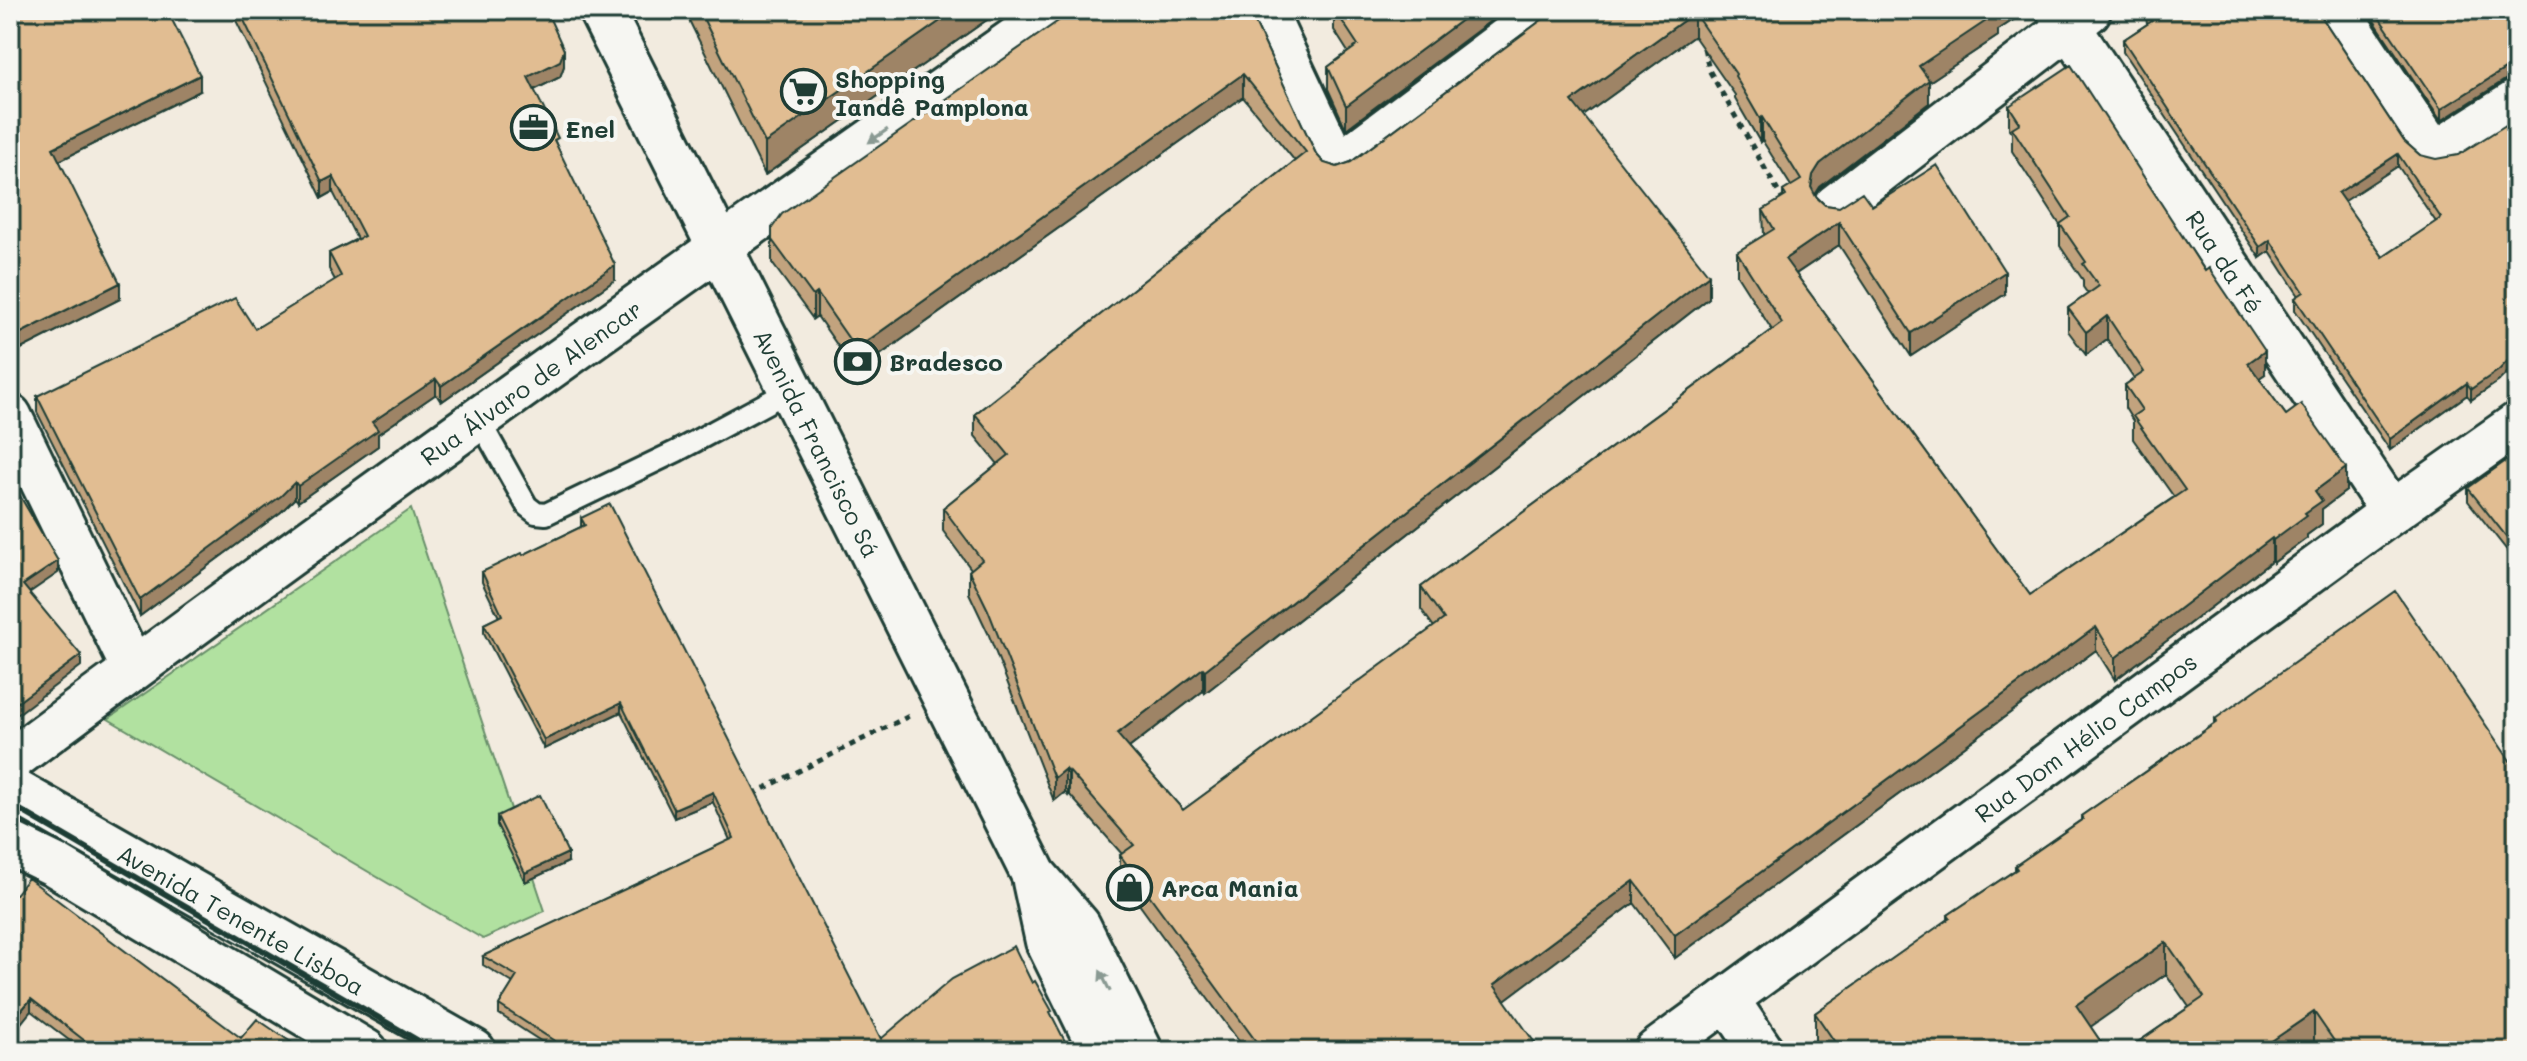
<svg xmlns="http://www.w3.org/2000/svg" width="2527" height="1061" viewBox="0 0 2527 1061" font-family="Mali,sans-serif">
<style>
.green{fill:#b1e1a0;stroke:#688f6a;stroke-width:2}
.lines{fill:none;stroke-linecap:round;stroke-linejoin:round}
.service-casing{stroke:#1f3d34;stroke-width:26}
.minor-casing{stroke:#1f3d34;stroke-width:48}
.secondary-casing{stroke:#1f3d34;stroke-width:50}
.path{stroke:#1f3d34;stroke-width:5;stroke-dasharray:6 6;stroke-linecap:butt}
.service{stroke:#f6f6f2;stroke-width:20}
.minor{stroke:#f6f6f2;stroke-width:42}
.secondary{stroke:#f6f6f2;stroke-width:44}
.rail{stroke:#1f3d34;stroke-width:6}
.wall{fill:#c2a37e;stroke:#1f3d34;stroke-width:2;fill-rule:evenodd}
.shaded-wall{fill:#9e8466;stroke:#1f3d34;stroke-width:2}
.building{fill:#e1bd92;stroke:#1f3d34;stroke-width:2;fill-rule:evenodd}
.oneway{fill:#8a9a93}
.labels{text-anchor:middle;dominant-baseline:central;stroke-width:8;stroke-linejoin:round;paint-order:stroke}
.poi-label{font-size:24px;font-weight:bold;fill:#1f3d34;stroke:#f6f6f2;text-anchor:start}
.street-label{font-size:24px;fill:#1f3d34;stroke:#f6f6f2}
</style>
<rect width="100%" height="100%" fill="#f2ebdf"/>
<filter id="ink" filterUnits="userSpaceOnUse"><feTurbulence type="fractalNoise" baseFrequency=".0125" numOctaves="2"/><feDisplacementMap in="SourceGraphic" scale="16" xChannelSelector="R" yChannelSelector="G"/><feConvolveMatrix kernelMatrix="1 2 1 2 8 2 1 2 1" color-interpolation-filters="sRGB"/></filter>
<g filter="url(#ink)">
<path class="green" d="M411,509l134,402 -62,28 -375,-220z"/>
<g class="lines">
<defs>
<path id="service" d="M479,420l48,86 9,7 10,1 131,-63 114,-61"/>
<g id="minor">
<path d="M1264,10l73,156 208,-156"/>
<path id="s1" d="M2058,10l334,502"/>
<path d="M2338,10l86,129 10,8 12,-1 71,-45"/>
<path d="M1835,206l254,-195"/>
<path d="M10,416l123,253"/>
<path id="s2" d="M10,761c344,-257 695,-504 1046,-751"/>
<path id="s3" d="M10,788l464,263"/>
<path d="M10,843l45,22 311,186"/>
<path d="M1727,999l35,52"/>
<path id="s4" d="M1656,1051l736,-539 125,-88"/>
</g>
<g id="secondary">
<path id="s5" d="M601,10l433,865 44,51 62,125"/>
<path d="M1035,881l13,60 54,110"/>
</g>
</defs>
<use href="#service" class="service-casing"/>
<use href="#minor" class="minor-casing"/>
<use href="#secondary" class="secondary-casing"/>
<path class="path" d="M1704,48l5,22 75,132
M753,794l156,-78"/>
<use href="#service" class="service"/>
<use href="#minor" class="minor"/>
<use href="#secondary" class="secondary"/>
<path class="rail" d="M10,804l426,247"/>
</g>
<path class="wall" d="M10,10l190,81 -141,70 61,138 -103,52 -7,-15z
M231,10h315l18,56 -4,11 -26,13 24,59 57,131 -174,122 -5,-8 -58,40v12l-80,56 -3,-4 -14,14 -141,104 -103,-204v-16l218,-67 80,-49 -6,-11v-16l28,-14 -24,-47 -11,6z
M684,10h317l-236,165z
M1249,10l67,144 8,9 13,4 14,-5 204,-152h469v3l-26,17v6l-69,46v21l-109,84 -5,8 10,10 14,2 33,-1 133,88 -94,62 -72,-111 -43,29 234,321 144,-98 -41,-58v-18l-8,-13v-23l9,-6 -27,-40 -21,16 -18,-24v-23l20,-14 -5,-7v-7l-23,-34v-21l-48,-74v-18l-3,-4v-23l256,268 -6,4 27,37 60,76 -24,18v15l-15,11v3l-34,25 -1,-2 -157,119 -19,-30 -421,308 -41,-55 -130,97 31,51h-289l-126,-173v-23l2,-1 -53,-60 -1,2 -3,-4 -11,9 -66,-168 -19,-40v-22l2,-2 -28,-38v-23l55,-44 -23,-28v-22l320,-253 -52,-64 -387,275 -39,-56 -4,3 -41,-56v-35zM1694,36l41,59v4l25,43 2,-2 29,46 -8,5v7l-20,12 1,25 -27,17v23l35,55 -351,257v22l13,18 -251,183 -54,-62 74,-57 2,2 504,-395 -126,-182z
M1334,10h171l-159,119 -18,-40v-22l20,-15 -14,-22z
M2145,10h172l87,131 16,14 79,226 -28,19 -4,-5 -77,55 -95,-140v-12l4,-2 -29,-45 -10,7 -137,-206v-12l24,-16zM2398,166l38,56 -53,35 -40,-56z
M2367,10h150v68l-12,2 -64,41z
M2517,453v110l-49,-62v-13z
M581,518l300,521 151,-56 38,68h-514l-57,-37v-9l14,-22 -30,-18v-9l247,-116 -17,-38 -39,16 -53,-106 -77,37 -60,-116v-9l15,-7 -17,-35v-10l41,-17 58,-28z
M2215,719l302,332h-198l-5,-7 -11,7h-178l64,-44 -23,-33 -76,52 17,25h-287l-5,-6v-32l133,-93v-5l67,-45v-4l66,-46v-4l134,-93z
M497,816l71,46 -43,20 -28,-57z
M10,901l231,137 63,13h-221l-52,-40z"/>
<path class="shaded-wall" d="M956,10h45l-236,165v-32z
M1475,10h30l-159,119v-23z
M1995,10h29v3l-26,17v6l-69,46v21l-109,84 -7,11 -2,-11 2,-12 7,-11 99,-98z
M1694,13v23l-122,88v-23z
M564,50v16l-4,11 -32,16v-16z
M2515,66v11l-10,3 -64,41v-12l64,-40z
M1243,74v23l-387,275v-23z
M200,75v16l-147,73v-16z
M1762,117v23l-2,2v-23z
M2398,154v12l-60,39v-12z
M333,176v16l-11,6v-16z
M1839,222v23l-54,36v-22z
M2270,240v11l-10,7v-11z
M615,265v15l-174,122v-16z
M2005,272v22l-94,62v-23z
M1709,275v23l-504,395v-23z
M120,283v16l-103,52v-16z
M817,293v23l-4,3v-23z
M2107,316v23l-21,16v-23z
M2265,351v23l-17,12v-23z
M2517,351v12l-18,18 -28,19v-11z
M436,379v15l-58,40v12l-80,56v-16l74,-64z
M2467,383v12l-77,55v-11z
M2346,468v23l-24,18v15l-15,11v3l-34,25v-23l32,-27 10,-22z
M295,482v16l-14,14 -141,104v-16z
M2272,538v23l-157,119v-22z
M58,561v12l-35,24v-12z
M2096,627v23l-421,308v-23z
M81,655v11l-71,54v-12z
M1203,668v23l-86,66v-23z
M621,703v9l-77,37v-9z
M1065,769v23l-11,9v-23z
M1069,771v23l-1,2v-23z
M713,792v10l-39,16v-9z
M568,853v9l-43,20v-9z
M1634,881v22l-140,105v-23z
M2166,942v32l-90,63v-32z
M31,999v12l-21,26v-13z
M2314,1012v32l-11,7h-46z
M2033,1040v11h-15z
M1535,1043v8h-10z"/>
<path class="building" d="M10,10h157l33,65 -147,73 67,135 -103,52 -7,-15z
M239,10h307l18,40 -4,11 -32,16 30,61 -4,2 61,125 -174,121 -5,-7 -64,43 6,8 -80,56 -3,-4 -14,14 -141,104 -103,-204 198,-98 20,31 86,-53 -12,-23 35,-17 -31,-60 -11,6z
M699,10h257l-191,133z
M1074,10h175l67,144 8,9 13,4 14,-5 204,-152h441l2,3 -79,53 10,14 -109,84 -7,11 -2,12 5,10 9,8 14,2 23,-15 10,14 65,-41 68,107 -94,61 -72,-111 -54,37 245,336 155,-105 -52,-74 9,-6 -17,-25 19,-13 -37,-56 -21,16 -18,-24 31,-22 -16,-22 3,-2 -26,-38 10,-7 -58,-89 8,-5 -11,-17 62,-41 134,206 4,-3 56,83 -17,12 38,52 15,-11 45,64 -31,23 7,10 -17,12 2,2 -34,25 -1,-2 -157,120 -19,-31 -421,308 -41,-54 -140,104 41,58 -10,8h-262l-143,-196 14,-10 -65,-74 -1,2 -3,-4 -11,9 -66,-168 -19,-39 13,-11 -39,-52 66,-53 -34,-41 331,-262 -63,-78 -387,275 -39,-56 -4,3 -41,-56v-12l10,-14zM1694,13l42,61 -1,2 25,43 2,-2 39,63 -18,11 3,5 -23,14 11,19 -37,23 45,71 -361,264 23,32 -261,191 -66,-76 86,-66 2,2 504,-395 -137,-174z
M1335,10h140l-129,96 -18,-39 30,-22z
M2150,10h167l87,131 16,14 16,4 22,-4 59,-37v233l-18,19 -28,19 -4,-6 -77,56 -95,-141 9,-6 -34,-52 -10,7 -137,-207 29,-19 -6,-9zM2398,154l43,64 -58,39 -45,-64z
M2374,10h143v56l-12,3 -64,40z
M2517,453v97l-49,-62z
M20,496l38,65 -35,24 58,70 -71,53v-206z
M610,504l271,535 71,-60 62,-33 18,37 3,-2 17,30 -2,1 20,39h-500l-71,-46 18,-29 -34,-20 251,-118 -21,-46 -39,17 -53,-106 -77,37 -60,-116 18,-9 -20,-43 40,-19 1,2 62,-30 -4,-7z
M2395,591l122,180v280h-176l-27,-39 -57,39h-132l79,-54 -38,-55 -90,63 31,46h-66l-8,-11 -15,11h-177l-26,-38 135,-95 -2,-3 69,-46 -2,-3 68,-47 -2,-3 136,-94 -2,-3z
M540,795l28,58 -43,20 -28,-57z
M28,878l213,160 16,-19 47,32h-206l-67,-52 -21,25v-123z"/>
<defs><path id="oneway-solid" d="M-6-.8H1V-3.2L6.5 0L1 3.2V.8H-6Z" transform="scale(2)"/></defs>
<g class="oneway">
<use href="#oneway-solid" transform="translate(878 136) rotate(145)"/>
<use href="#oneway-solid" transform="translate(1105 981) rotate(-116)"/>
</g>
</g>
<defs>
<symbol id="supermarket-ring" viewBox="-11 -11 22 22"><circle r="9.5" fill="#f6f6f2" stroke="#1f3d34" stroke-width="1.5"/><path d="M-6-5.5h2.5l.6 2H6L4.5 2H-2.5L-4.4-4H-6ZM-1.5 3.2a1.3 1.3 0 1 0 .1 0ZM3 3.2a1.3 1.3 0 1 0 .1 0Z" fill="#1f3d34"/></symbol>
<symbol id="office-ring" viewBox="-11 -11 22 22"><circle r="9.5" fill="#f6f6f2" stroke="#1f3d34" stroke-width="1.5"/><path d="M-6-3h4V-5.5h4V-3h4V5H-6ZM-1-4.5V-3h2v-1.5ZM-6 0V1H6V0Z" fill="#1f3d34"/></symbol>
<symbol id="bank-ring" viewBox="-11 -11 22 22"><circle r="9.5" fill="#f6f6f2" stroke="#1f3d34" stroke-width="1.5"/><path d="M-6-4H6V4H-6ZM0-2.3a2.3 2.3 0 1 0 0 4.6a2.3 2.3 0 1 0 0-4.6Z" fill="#1f3d34"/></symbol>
<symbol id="shop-ring" viewBox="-11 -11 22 22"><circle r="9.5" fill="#f6f6f2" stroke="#1f3d34" stroke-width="1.5"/><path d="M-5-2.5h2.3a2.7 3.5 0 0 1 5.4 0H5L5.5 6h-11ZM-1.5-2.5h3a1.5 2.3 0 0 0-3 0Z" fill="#1f3d34"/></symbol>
</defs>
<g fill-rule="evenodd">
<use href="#supermarket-ring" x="778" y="66" width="51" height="51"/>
<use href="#office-ring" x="508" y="102" width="51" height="51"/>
<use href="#bank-ring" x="832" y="336" width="51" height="51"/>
<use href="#shop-ring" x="1104" y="862" width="51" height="51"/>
</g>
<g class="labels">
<g class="poi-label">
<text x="835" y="78">Shopping<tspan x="835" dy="28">Iandê Pamplona</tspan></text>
<text x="565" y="128">Enel</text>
<text x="889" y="361">Bradesco</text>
<text x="1161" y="887">Arca Mania</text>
</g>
<g class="street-label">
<text stroke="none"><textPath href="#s1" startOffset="302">Rua da Fé</textPath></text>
<text stroke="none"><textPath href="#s2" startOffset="644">Rua Álvaro de Alencar</textPath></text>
<text stroke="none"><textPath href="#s5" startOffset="484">Avenida Francisco Sá</textPath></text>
<text stroke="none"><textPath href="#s4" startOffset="532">Rua Dom Hélio Campos</textPath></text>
<text stroke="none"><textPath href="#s3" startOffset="266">Avenida Tenente Lisboa</textPath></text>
</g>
</g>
<rect width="2527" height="1061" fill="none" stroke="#f6f6f2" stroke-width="40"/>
<rect x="20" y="20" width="2487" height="1021" fill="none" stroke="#1f3d34" stroke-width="3" filter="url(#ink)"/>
</svg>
